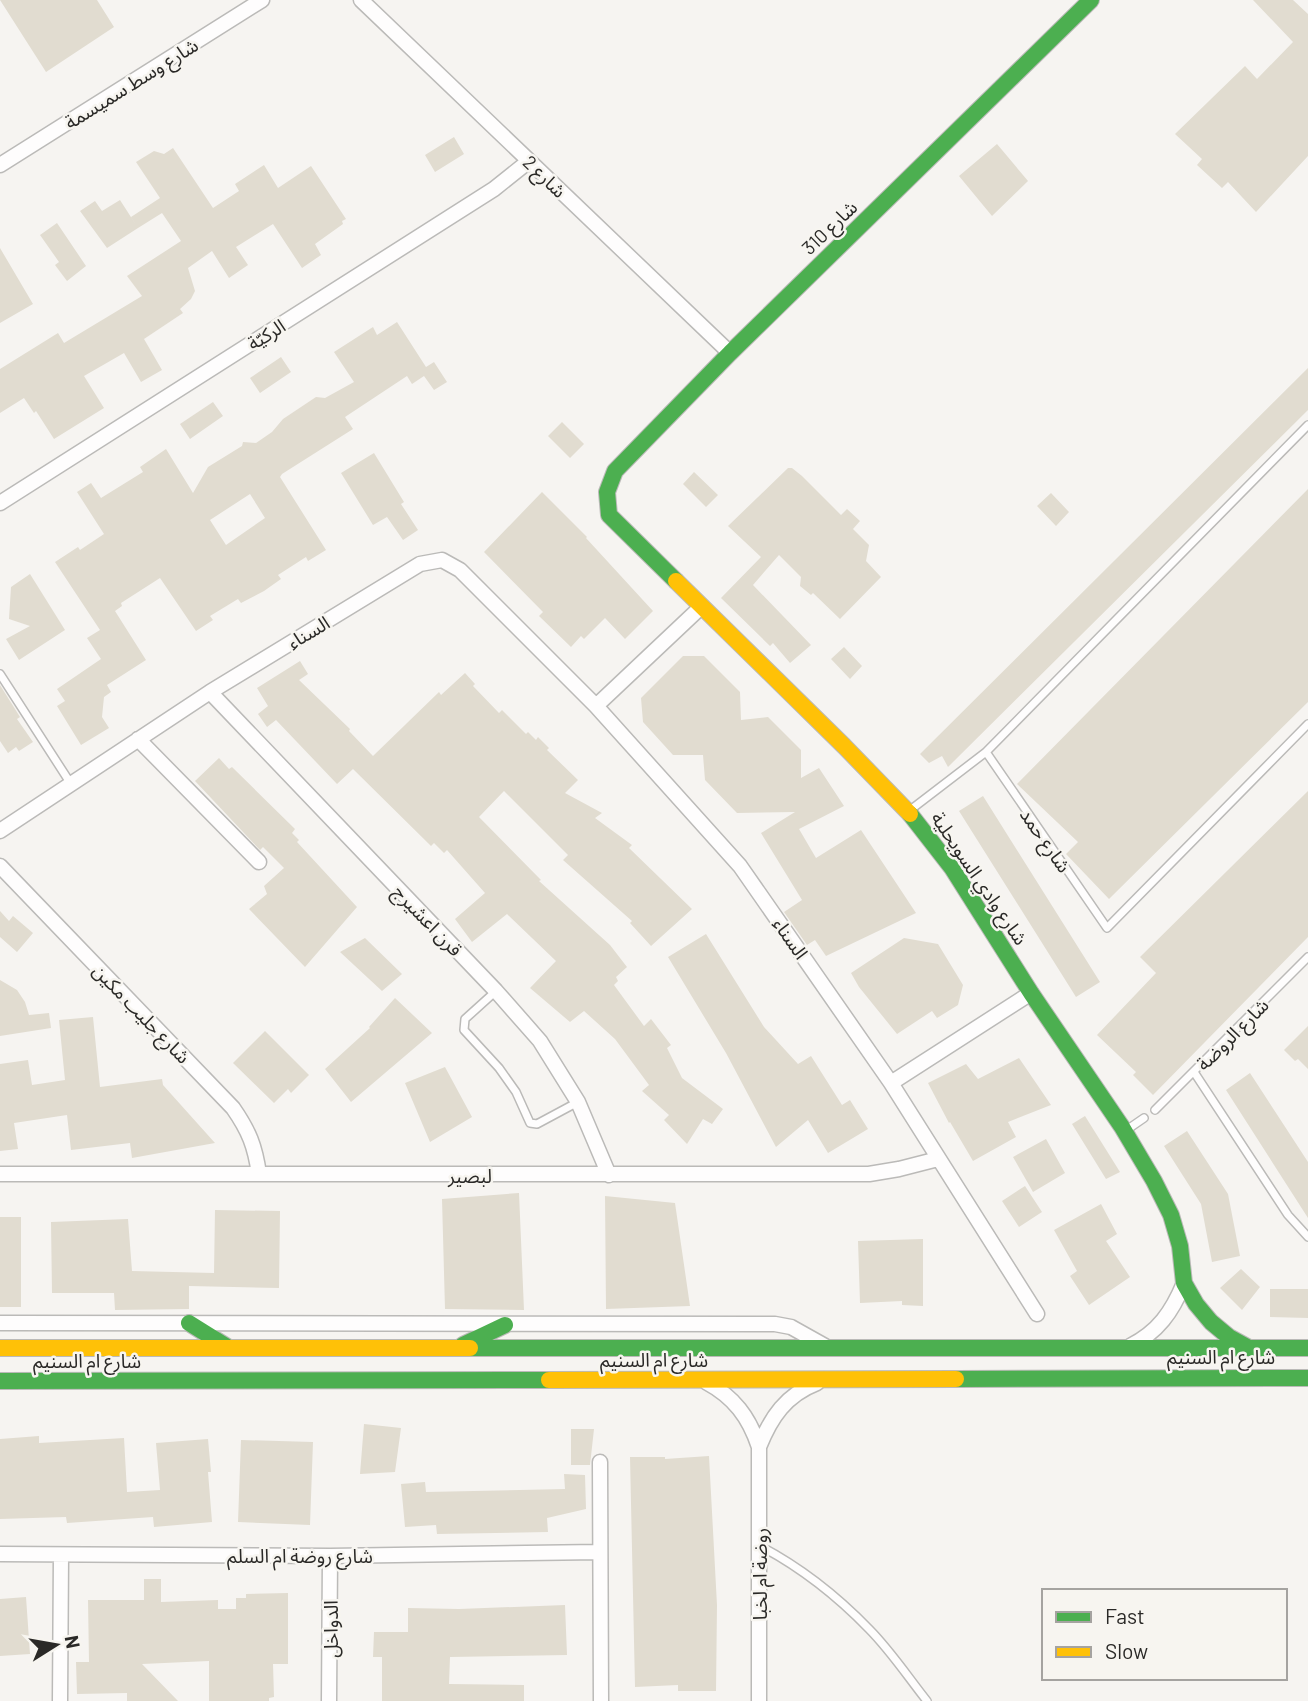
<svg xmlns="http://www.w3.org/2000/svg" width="1308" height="1701" viewBox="0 0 1308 1701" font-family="Barlow,'Noto Sans Arabic',sans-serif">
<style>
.building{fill:#e1dcd0;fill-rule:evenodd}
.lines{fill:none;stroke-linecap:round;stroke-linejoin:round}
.lane-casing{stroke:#bbbab8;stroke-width:10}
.street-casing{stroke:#bbbab8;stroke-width:17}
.fast-casing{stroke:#bbbab8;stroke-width:18}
.slow-casing{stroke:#bbbab8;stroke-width:18}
.lane{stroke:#fefdfd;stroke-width:7}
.street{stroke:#fefdfd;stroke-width:14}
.fast{stroke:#4caf50;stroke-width:16}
.slow{stroke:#ffc107;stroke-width:16}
.labels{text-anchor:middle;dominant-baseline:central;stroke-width:5;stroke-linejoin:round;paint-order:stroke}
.street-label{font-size:19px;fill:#2a2927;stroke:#f7f5f0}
</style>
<rect width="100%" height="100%" fill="#f6f4f1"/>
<path class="building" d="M0,0h97l17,27 -68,45z
M1253,0h40l15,14v142l-52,56 -28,-30 -6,6 -25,-23 5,-6 -27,-25 70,-68 12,13 36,-37z
M454,137l10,17 -29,18 -10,-17z
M997,144l31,37 -36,35 -33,-40z
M173,148l40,60 26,-17 -4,-7 29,-19 14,23 33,-22 35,53 -4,2 1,3 -28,20 6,11 -19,13 -29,-44 -37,23 12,18 -19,13 -17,-27 -24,17 7,23 -4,8 -11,10 3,4 -39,26 18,31 -21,12 -17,-29 -40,23 20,32 -50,31 -18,-28 -2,2 -10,-15 -24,15v-44l58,-36 6,10 78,-47 -15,-20 54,-35 -19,-28 -24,15 -7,-11 29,-19 -24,-36 18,-11 10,3z
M120,200l18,28 -31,20 -27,-37 15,-10 7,10z
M57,223l29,43 -19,15 -12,-16 4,-3 -19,-27z
M0,248l33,56 -33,19z
M397,322l29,45 8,-5 13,20 -13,8 -10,-14 -12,8 -5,-8 -62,41 8,12 -71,45 -2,3 46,73 -18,11 -2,-4 -28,18 3,4 -17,12 -23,12 -3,-4 -28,17 3,4 -17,11 -36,-53 -39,25 1,3 -7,5 31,49 -39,25 4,7 -7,5 -2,20 7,11 -28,17 -24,-39 8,-5 -8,-12 44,-30 -14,-21 13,-8 -45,-68 23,-15 2,3 24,-16 -27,-42 14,-9 10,15 42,-26 -3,-5 26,-18 27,44 15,-26 34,-21 1,-4 13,1 16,-11 11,-13 33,-22 9,1 29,-16 -20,-30 39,-25 4,8zM250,494l15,24 -39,27 -16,-25z
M281,357l10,15 -31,21 -10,-15z
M1308,368v42l-360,357 -6,-11 -13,7 -9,-9z
M213,402l10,14 -33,23 -10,-15z
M562,422l22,22 -14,14 -22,-22z
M374,453l30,49 -3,2 17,26 -15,10 -16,-23 -14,8 -32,-52z
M788,468h4l10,8 39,39 6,-6 13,12 -7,8 16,16 -3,16 15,16 -41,42 -27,-26 -2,2 -11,-9 1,-9 -22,-22 -26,30 58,60 -21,18 -17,-20 -3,3 -49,-48 40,-41 -33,-31z
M694,472l24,23 -12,12 -23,-23z
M1308,489v213l-199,197 -43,-45 12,-12 -61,-58z
M542,492l45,45 -1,1 67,73 -28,28 -20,-21 -21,21 -3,-3 -10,11 -32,-31 4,-4 -59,-60z
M1051,493l18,19 -13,14 -19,-20z
M30,574l35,56 -46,30 -13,-21 24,-13 -21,-7 2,-32z
M844,647l18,19 -12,13 -19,-20z
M683,656h21l36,36 1,28 27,-3 33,33v28l18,-10 25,38 -45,23 17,29 45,-28 55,83 -90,43 -11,-16 -8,5 -23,-33 18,-12 -41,-67 34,-21 -58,1 -32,-33 -2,-25h-30l-30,-33 -2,-24z
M300,661l8,13 -9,6 51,49 -1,2 24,25 66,-64 2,3 24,-22 10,11 -2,2 26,27 3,-3 24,24 2,-2 8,8 2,-3 11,11 -2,2 31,30 -13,13 37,20 -7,5 37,27 -3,3 63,61 -41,37 -21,-23 2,-2 -69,-61 5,-5 -64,-64 -25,26 62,63 -2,1 71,64 17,22 -11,10 2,4 -4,4 30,41 7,-7 20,26 -4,3 15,30 41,31 -11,15 -9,-5 -16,25 -23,-24 5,-5 -27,-24 7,-6 -34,-46 -31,-28 -14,11 -40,-34 26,-27 -49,-47 -35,28 -17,-23 30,-26 -38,-43 -3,3 -10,-10 -3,3 -78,-77 -16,15 -61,-64 -9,7 -9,-13 10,-8 -11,-18z
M0,685l20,32 -3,2 16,23 -14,9 -3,-4 -8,6 -8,-12z
M219,758l10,11 3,-2 63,62 -3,4 7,7 -2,2 60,65 -52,60 -56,-58 18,-15 -3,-8 20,-18 -21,-21 -3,3 -65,-69z
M1308,791v146l-155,158 -20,-20 3,-3 -39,-37 59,-62 -16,-16z
M983,796l117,186 -24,15 -117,-186z
M0,911l9,10 4,-5 20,17 -16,19 -17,-15z
M706,934l58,93 34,37 13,-8 31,49 8,-5 18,29 -40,24 -20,-33 -32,27 -50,-94 -58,-96z
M365,938l37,36 -20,17 -42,-39z
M904,938l34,6 25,41 -5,20 -21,13 -5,-7 -35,23 -38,-47 -8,-14z
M0,980l17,10 8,12 4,13 20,-2 2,15 -51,8z
M395,998l37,35 -81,69 -26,-33 45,-41 -1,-1z
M93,1017l7,70 62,-8 1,6 52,58 -83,15 -2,-15 -59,7 -4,-35 -53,8 4,26 -18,2v-87l28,-4 4,25 33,-5 -6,-60z
M1308,1026v43l-10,-10 -3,2 -11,-11z
M265,1031l44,44 -18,18 -3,-4 -14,14 -41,-40z
M1019,1058l32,47 -43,17 8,15 -43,24 -23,-39 -1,1 -21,-40 38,-19 12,15z
M445,1067l27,50 -42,25 -25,-59z
M1250,1073l58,89v56l-82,-128z
M1085,1116l35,56 -14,7 -34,-55z
M1187,1131l41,63 12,62 -28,6 -11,-58 -37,-58z
M1046,1139l19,34 -32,19 -20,-35z
M1025,1186l17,26 -23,15 -17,-26z
M519,1193l5,117 -79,-1 -3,-110z
M605,1196l70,7 15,103 -84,3z
M1101,1204l16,30 -11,7 24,36 -41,28 -19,-29 7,-5 -23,-41z
M215,1210l65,1 -1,77 -90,-2v23l-74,1 -1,-17h-62l-1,-71 77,-3 4,52 82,2z
M0,1217h21v90h-21z
M923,1239v67l-21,-1v-4l-42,2 -2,-62z
M1241,1269l19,18 -18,23 -22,-22z
M1270,1289h38v29l-38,-1z
M364,1424l37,4 -6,44 -35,2z
M571,1429h23l-4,36h-19z
M39,1436v7l85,-5 3,54 33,-2 -4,-47 52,-4 3,33h-3l4,50 -58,5 -1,-10 -86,6 -1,-6 -66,2v-80z
M241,1440l72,2 -3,83 -72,-3z
M709,1456l8,149 -1,86h-38v-6l-43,2 -5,-230h35v2z
M564,1474l21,1 1,34 -39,9 1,14 -111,2 -1,-9 -31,2 -4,-43 24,-2 1,10 139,-3z
M144,1579h17v23l57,-2v9h18v-11h10v-4l42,-1v71h-15l1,33 -5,1v3h-60v-40l-67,3 36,37h-51v-8l-50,1 -1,-32h13l-1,-62h56z
M26,1597l4,57 -30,2v-57z
M565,1605l2,50 -117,2 -1,27 75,1v16h-142v-44h-9l1,-25h34v-24l51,1z"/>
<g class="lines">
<defs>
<path id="lane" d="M0,674l71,110
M986,752l121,176 201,-204
M909,811l77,-59 322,-327
M496,991l-31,28 -1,11 35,38 17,24 14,31 7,1 41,-22
M1194,1072l94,143 20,22
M1155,1110l153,-153
M1128,1129l16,-11
M760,1546c40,21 77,50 109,83 21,21 39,48 58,72"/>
<path id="street" d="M361,0l369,353
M0,165l262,-165
M0,503l494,-314 35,-28
M210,692l286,299 44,50 38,61 31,73
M596,706l105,-99
M138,739l121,123
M0,831l210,-139 210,-128 22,-4 18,10 136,136 144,160 151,217 146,231
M0,866l233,242c16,23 22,38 26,66
M891,1083l140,-90
M0,1174h869l30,-5 39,-10
M0,1323l775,1 16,3 34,19
M1130,1346c28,-14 42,-34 54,-63
M706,1382c28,15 43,35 53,65v254
M759,1447c12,-30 27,-52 58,-64
M600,1462l1,239
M0,1554l330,2 269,-4
M60,1701l1,-146
M329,1701l1,-145"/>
<path id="fast" d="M676,581l-67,-66 -2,-23 8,-21 115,-118 361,-353
M910,814l42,54 79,125 91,134 32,54 17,34 9,31 4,37 12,21 15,18 18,15 20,11
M189,1323l40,25
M463,1345l42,-20
M470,1348h838
M956,1379l352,-1
M0,1381l549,-1"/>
<path id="slow" d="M676,581l168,165 66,68
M0,1348h470
M549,1380l407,-1"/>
</defs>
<use href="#lane" class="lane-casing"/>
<use href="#street" class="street-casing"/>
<use href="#fast" class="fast-casing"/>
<use href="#slow" class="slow-casing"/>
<use href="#lane" class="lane"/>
<use href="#street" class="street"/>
<use href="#fast" class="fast"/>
<use href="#slow" class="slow"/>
</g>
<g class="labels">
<g class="street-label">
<text transform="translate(131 83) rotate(-32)">شارع وسط سميسمة</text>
<text transform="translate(545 176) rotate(44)">شارع 2</text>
<text transform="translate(829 227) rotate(-44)">شارع 310</text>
<text transform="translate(266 334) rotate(-32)">الركيّة</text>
<text transform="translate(308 632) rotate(-31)">السناء</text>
<text transform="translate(1046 840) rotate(55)">شارع حمد</text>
<text transform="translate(980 878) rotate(56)">شارع وادي السويحلية</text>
<text transform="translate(428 920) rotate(46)">قرن اعشيرج</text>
<text transform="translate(791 938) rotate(55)">السناء</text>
<text transform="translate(142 1013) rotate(46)">شارع جليب مكين</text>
<text transform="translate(1232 1034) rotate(-45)">شارع الروضة</text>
<text x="470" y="1175">لبصير</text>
<text x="1221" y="1356">شارع ام السنيم</text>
<text x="654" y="1359">شارع ام السنيم</text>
<text x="87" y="1360">شارع ام السنيم</text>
<text x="300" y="1555">شارع روضة ام السلم</text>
<text transform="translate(759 1574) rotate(-90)">روضة ام لخبا</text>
<text transform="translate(330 1629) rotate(-90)">الدواخل</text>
</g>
</g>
<rect x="1042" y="1589" width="245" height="91" fill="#f7f5f0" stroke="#a5a3a0" stroke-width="2"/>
<rect x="1056" y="1612" width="35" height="10" fill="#4caf50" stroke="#a5a3a0" stroke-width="2"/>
<text x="1105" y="1624" font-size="21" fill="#2a2927">Fast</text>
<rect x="1056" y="1647" width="35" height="10" fill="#ffc107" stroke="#a5a3a0" stroke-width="2"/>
<text x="1105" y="1659" font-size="21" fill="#2a2927">Slow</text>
<g transform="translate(56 1645) rotate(79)" stroke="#f7f5f0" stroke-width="5" paint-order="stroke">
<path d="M0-5L12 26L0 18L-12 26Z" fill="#2a2927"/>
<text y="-10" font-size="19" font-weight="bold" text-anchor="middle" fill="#2a2927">N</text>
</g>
</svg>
